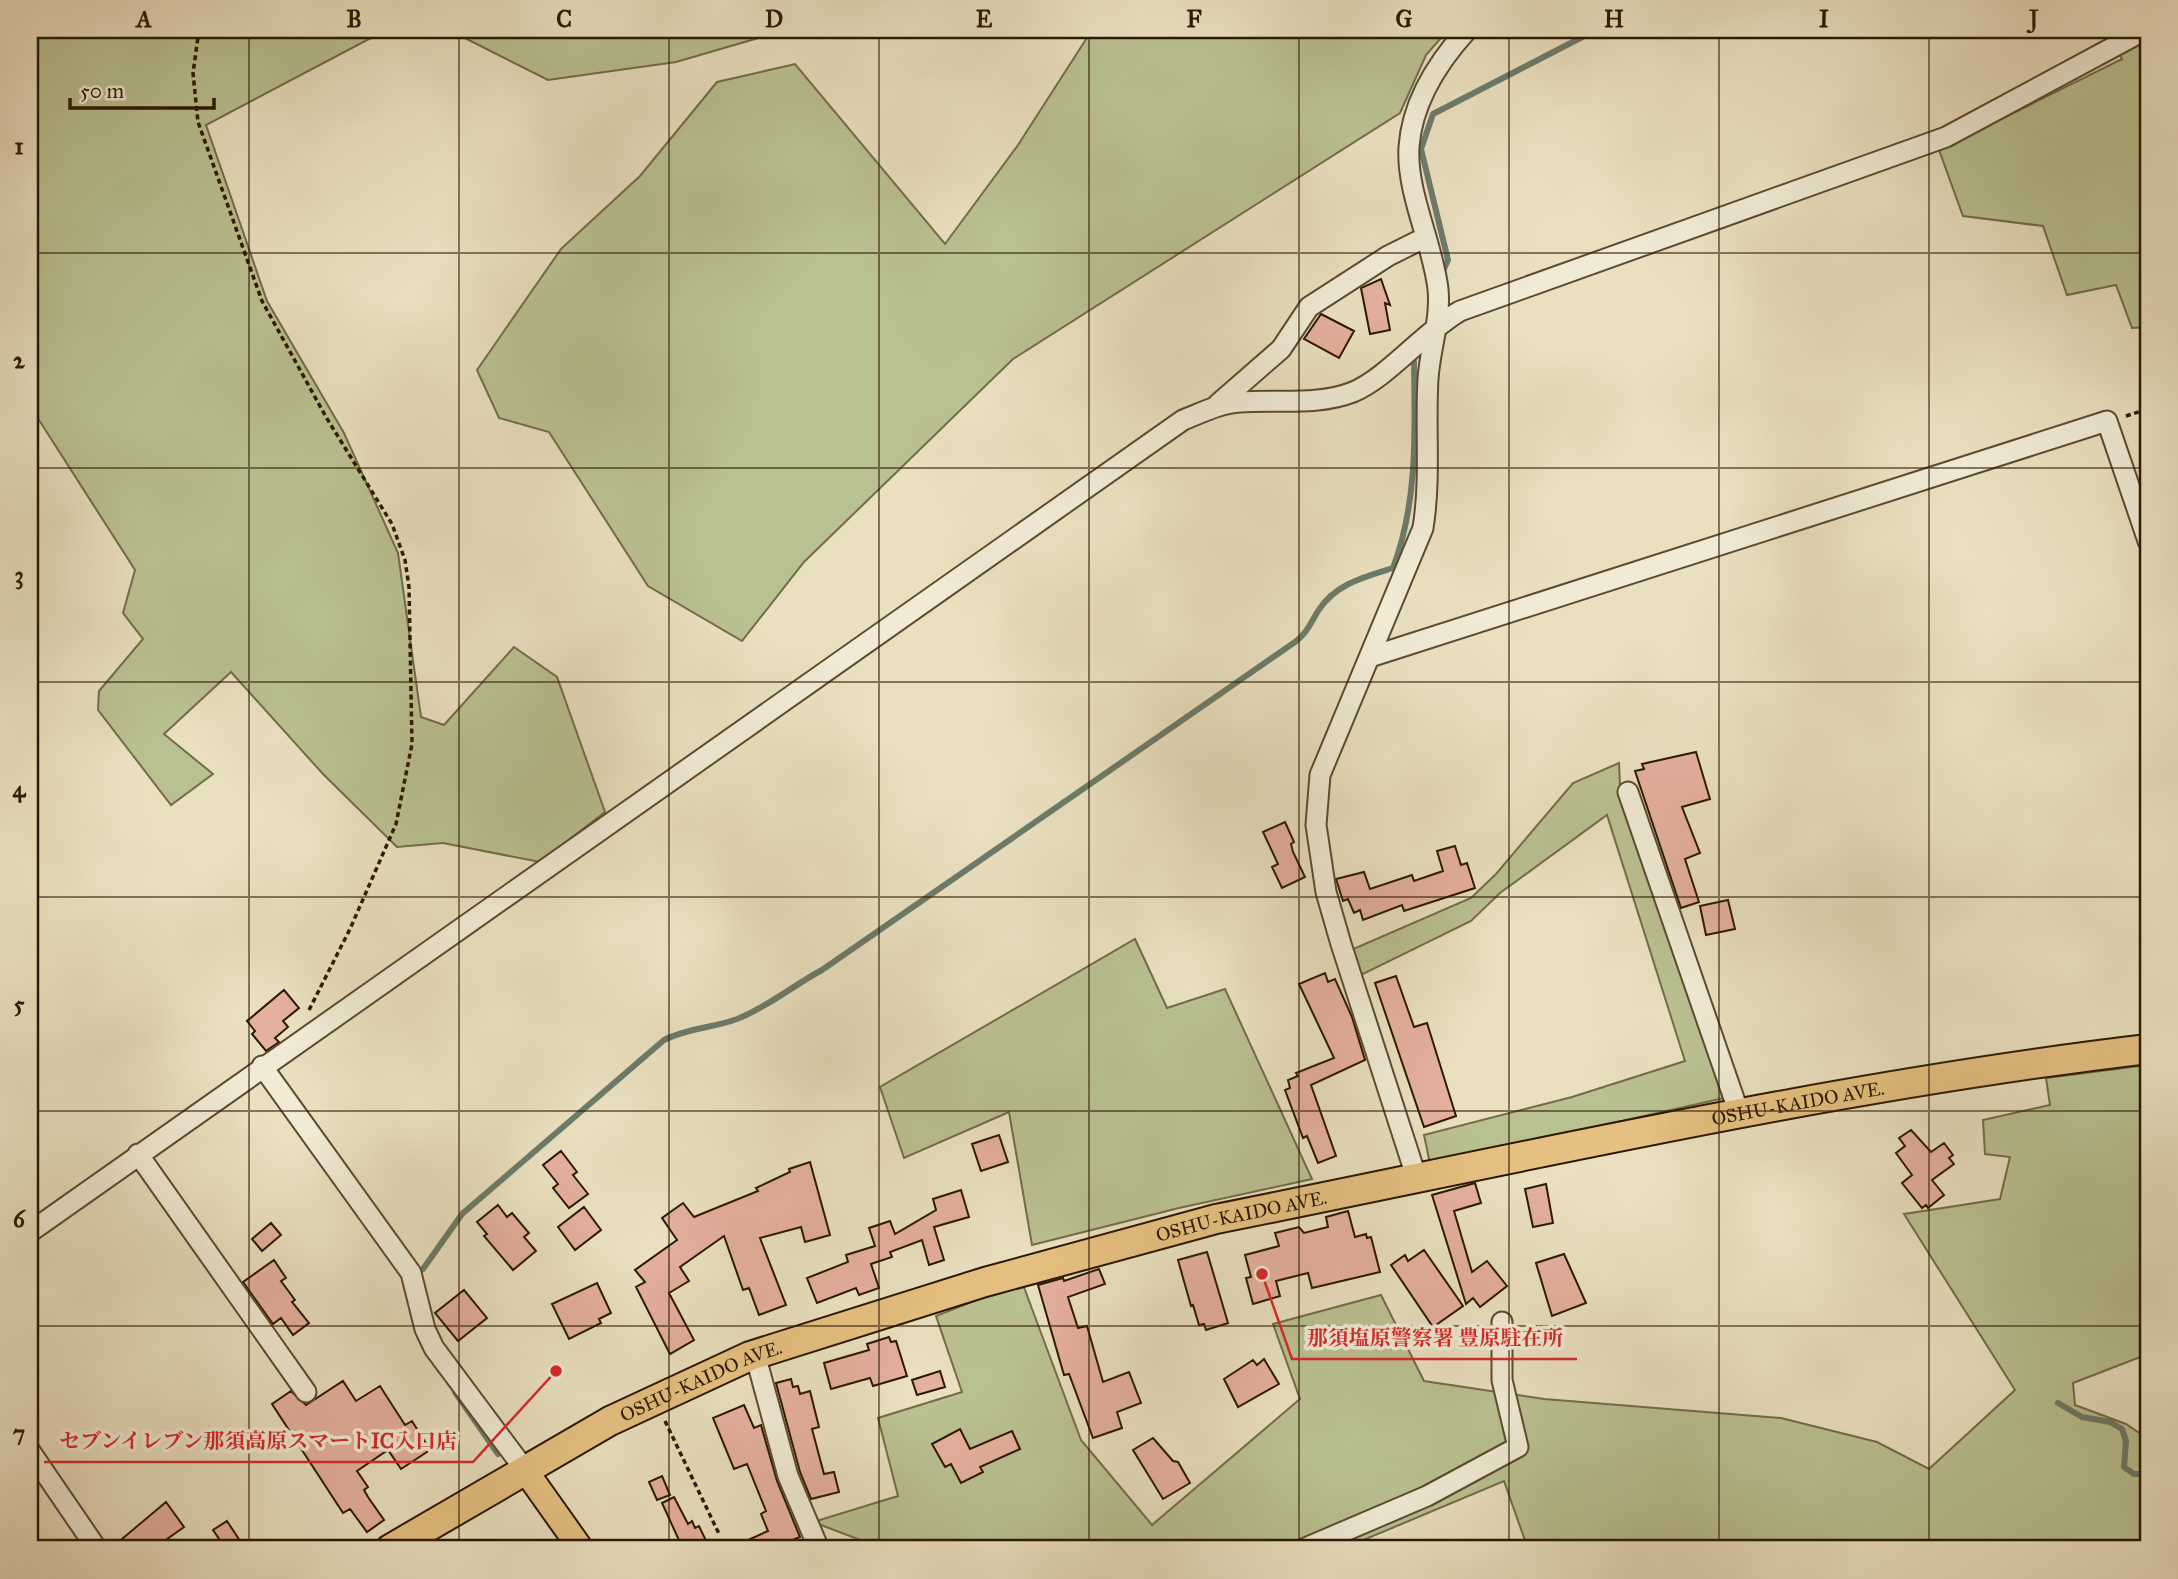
<svg xmlns="http://www.w3.org/2000/svg" width="2178" height="1579" viewBox="0 0 2178 1579" font-family="'IM FELL Great Primer','Noto Serif JP',serif">
<style>
.green{fill:#bac191;stroke:#726c49;stroke-width:2}
.lines{fill:none;stroke-linecap:round;stroke-linejoin:round}
.stream{stroke:#6c7b6a;stroke-width:6}
.building{fill:#e5b09f;stroke:#2b1801;stroke-width:2}
.minor-casing{stroke:#5b4a31;stroke-width:23}
.major-casing{stroke:#2b1801;stroke-width:28}
.highway-casing{stroke:#2b1801;stroke-width:32}
.path{stroke:#2b1801;stroke-width:3.5;stroke-dasharray:5 3.5;stroke-linecap:butt}
.minor{stroke:#f1ebd6;stroke-width:19}
.major{stroke:#e5c080;stroke-width:24}
.highway{stroke:#e5c080;stroke-width:28}
.grid{fill:none;stroke:#2b1801;stroke-width:2;stroke-opacity:0.55}
.labels{text-anchor:middle;dominant-baseline:central;stroke-width:7;stroke-linejoin:round;paint-order:stroke}
.street-label{font-size:19px;fill:#2b1801;stroke:#f1ebd6}
.leader{fill:none;stroke:#d62828;stroke-width:2.5}
.callout-dot{fill:#d62828;stroke:#f1ebd6;stroke-width:2.5}
.callout-label{font-size:21px;text-anchor:middle;font-weight:bold;fill:#d62828;stroke:#f1ebd6;stroke-width:7;stroke-linejoin:round;paint-order:stroke}
.neatline{fill:none;stroke:#2b1801;stroke-width:2.5}
.grid-label{font-size:23px;text-anchor:middle;font-weight:bold;fill:#2b1801}
</style>
<rect width="100%" height="100%" fill="#eae0c0"/>
<filter id="stains"><feTurbulence type="fractalNoise" baseFrequency=".00286" numOctaves="4"/><feColorMatrix values="0 0 0 0 .2 0 0 0 0 .09 0 0 0 0 .02 0 0 0 .5 -.17"/></filter>
<radialGradient id="worn" r=".72"><stop offset=".6" stop-color="#630" stop-opacity="0"/><stop offset="1" stop-color="#630" stop-opacity=".3"/></radialGradient>
<path class="green" d="M30,30h356l-180,95 61,176 77,132 54,120 23,164 23,8 70,-78 43,30 48,135 -65,50 -97,-19 -46,4 -74,-73 -92,-102 -67,62 49,40 -42,31 -73,-95 1,-19 44,-52 -20,-26 12,-43 -105,-164z
M449,30h337l-110,32 -128,18z
M1092,30h356l-22,25 -26,58 -387,246 -209,203 -62,79 -94,-55 -99,-154 -50,-14 -22,-48 84,-121 79,-73 77,-94 78,-18 150,180 73,-99z
M2108,30h40v297l-16,1 -16,-43 -49,10 -24,-69 -80,-10 -24,-66 183,-91z
M1619,763l1,22 113,311 -303,68 -6,-29 148,-38 113,-36 -78,-246 -107,78 -29,28 -110,54 -10,-25 120,-52 25,-24 77,-91z
M1135,939l32,69 58,-19 87,190 -133,29 -147,37 -23,-133 -105,46 -24,-71z
M2148,1065v289l-75,29 2,22 51,19 22,15v110h-620l-24,-68 -162,68h-458l-71,-27 85,-26 -20,-78 84,-26 -26,-76 86,-34 59,158 71,85 148,-126 -27,-75 108,-29 43,86 120,18 237,19 96,24 52,27 86,-79 -111,-176 96,-15 10,-42 -25,-3 -2,-34 67,-15 -4,-27z"/>
<g class="lines">
<path class="stream" d="M1442,273l6,-13 -27,-111 12,-35 163,-84
M423,1269l39,-55 202,-174c23,-12 49,-12 73,-21 29,-11 57,-34 85,-49l473,-328c12,-9 15,-18 23,-31 17,-27 46,-34 75,-43 25,-66 22,-137 21,-206
M455,1392l43,62
M2058,1403l24,14 28,5 12,7 4,12 -2,26 10,7h14"/>
</g>
<path class="building" d="M1381,279l9,26 -5,-2 5,27 -20,4 -9,-46z
M1321,314l33,17 -15,27 -35,-19z
M1696,752l14,47 -28,8 18,46 -15,6 14,43 -18,6 -46,-137 9,-2 -2,-5z
M1285,822l9,20 -3,2 2,8 12,25 -23,11 -10,-21 6,-3 -15,-32z
M1455,846l6,19 6,-2 8,25 -71,23 -2,-6 -39,15 -3,-10 -6,3 -6,-14 -5,2 -7,-22 28,-7 6,17 42,-14 2,6 29,-10 -6,-20z
M1728,900l7,29 -29,6 -6,-29z
M1325,973l3,9 7,-3 17,38 13,43 -54,25 25,71 -18,7 -11,-27 -4,2 -18,-48 5,-2 -2,-8 10,-4 -2,-3 38,-15 -35,-74z
M1396,976l18,51 13,-4 29,93 -32,11 -49,-144z
M284,990l15,18 -16,13 5,6 -13,11 4,4 -13,9 -14,-17 3,-3 -8,-10z
M1911,1130l20,22 13,-9 9,12 -4,3 5,6 -22,16 12,15 -16,13 -2,-3 -4,3 -20,-25 10,-8 -16,-22 9,-7 -6,-8z
M999,1135l9,27 -27,9 -9,-27z
M561,1151l16,21 -4,3 15,19 -19,14 -16,-20 5,-4 -15,-19z
M810,1162l20,73 -25,7 -4,-15 -41,11 26,67 -27,10 -10,-27 -6,2 -19,-54 -44,31 9,14 -20,12 25,47 -24,14 -34,-67 9,-5 -10,-12 42,-30 -15,-22 21,-15 11,14 64,-26 -2,-3 34,-16 -1,-3z
M1475,1183l6,20 -27,8 18,61 15,-11 20,25 -27,21 -7,-9 -7,6 -34,-109z
M1546,1184l7,39 -20,4 -8,-38z
M961,1190l8,27 -35,10 10,33 -15,5 -7,-25 -32,12 2,5 -21,7 8,24 -20,7 -3,-7 -39,15 -10,-25 41,-16 -2,-7 29,-9 -6,-18 21,-7 5,13 41,-24 -3,-11z
M498,1205l9,12 5,-4 17,20 -5,4 12,14 -23,19 -29,-34 3,-2 -10,-12z
M584,1207l17,23 -26,20 -17,-23z
M1348,1211l7,26 11,-3 1,4 4,-1 9,35 -68,16 -4,-15 -32,8 4,15 -27,8 -7,-26 5,-1 -6,-22 34,-9 -4,-13 24,-6 5,6 24,-6 -2,-10z
M271,1223l10,12 -19,16 -10,-12z
M1424,1250l39,56 -30,21 -42,-62 14,-10 3,6z
M1207,1252l21,71 -22,7 -2,-6 -5,1 -6,-20 -2,1 -13,-46z
M1564,1254l22,49 -34,13 -16,-53z
M274,1260l12,18 -5,3 14,19 -3,2 17,21 -16,12 -12,-17 -8,6 -30,-42z
M1099,1269l6,15 -37,13 10,31 9,-2 16,56 26,-10 12,31 -24,9 5,16 -29,10 -24,-64 -5,1 -26,-90 25,-7 1,3z
M597,1283l14,30 -12,6 2,4 -32,16 -17,-35z
M464,1290l23,28 -29,23 -23,-28z
M889,1337l2,5 5,-1 11,35 -34,10 -3,-8 -39,11 -7,-26 45,-13 -2,-6z
M1264,1359l15,25 -41,23 -14,-28 29,-19 4,5z
M940,1371l5,16 -28,8 -5,-15z
M791,1379l2,8 5,-1 2,8 10,-3 9,36 -7,2 12,45 10,-2 5,20 -28,7 -11,-27 -24,-89z
M343,1381l13,20 24,-15 25,39 7,-4 18,29 -29,19 -13,-19 -31,21 11,16 -4,3 4,7 16,23 -17,12 -17,-23 -7,4 -71,-109 19,-13 15,14z
M744,1405l10,23 7,-3 16,56 23,56 -30,12h-42l40,-18 -7,-17 5,-3 -19,-47 -13,5 -21,-51z
M960,1429l10,20 42,-18 8,18 -40,18 3,5 -22,11 -10,-19 -6,3 -13,-23z
M1153,1438l20,23 5,1 12,21 -27,16 -30,-49z
M662,1476l8,19 -13,5 -8,-18z
M674,1497l14,27 4,-3 3,7 4,-2 11,23h-27l-21,-46z
M166,1502l18,25 -31,22h-43z
M227,1521l15,23 -9,5h-7l-13,-19z"/>
<g class="lines">
<defs>
<path id="minor" d="M1218,404l63,-55 28,-42 79,-51 38,-19
M1370,657l737,-236 41,120
M1628,792l111,321
M262,1066l149,207 14,56 9,19 91,122
M138,1154l168,238
M1417,1179l-76,-235 -15,-52 -10,-67 4,-50 103,-247c8,-50 2,-99 5,-149 2,-31 13,-59 10,-90 -5,-45 -32,-97 -29,-142 3,-44 29,-85 58,-117
M30,1232l1153,-812c18,-7 37,-17 57,-18 36,-3 78,4 113,-10 34,-14 71,-60 107,-81l486,-174 199,-107
M755,1354l33,122 31,73
M30,1451l67,98
M1303,1549l124,-53 91,-49 -16,-67v-58"/>
<path id="major" d="M525,1470l56,79"/>
<g id="highway">
<path id="s1" d="M390,1549l220,-128 140,-65 235,-74 231,-63c310,-62 618,-133 932,-170"/>
</g>
</defs>
<use href="#minor" class="minor-casing"/>
<use href="#major" class="major-casing"/>
<use href="#highway" class="highway-casing"/>
<path class="path" d="M199,30l-6,43 5,49 64,179 64,116 66,107 13,36 4,27 3,157 -16,80 -46,105 -42,83
M2126,416l22,-7
M665,1421l55,115"/>
<use href="#minor" class="minor"/>
<use href="#major" class="major"/>
<use href="#highway" class="highway"/>
</g>
<path class="grid" d="M249,30v1519M459,30v1519M669,30v1519M879,30v1519M1089,30v1519M1299,30v1519M1509,30v1519M1719,30v1519M1929,30v1519M30,253h2118M30,468h2118M30,682h2118M30,897h2118M30,1111h2118M30,1326h2118"/>
<g class="labels">
<g class="street-label">
<text stroke="none"><textPath href="#s1" startOffset="1488">OSHU-KAIDO AVE.</textPath></text>
<text stroke="none"><textPath href="#s1" startOffset="920">OSHU-KAIDO AVE.</textPath></text>
<text stroke="none"><textPath href="#s1" startOffset="354">OSHU-KAIDO AVE.</textPath></text>
</g>
</g>
<path class="leader" d="M1262 1274L1292 1359H1577M556 1371L473 1462H44"/>
<g class="callout-dot">
<circle cx="1262" cy="1274" r="7"/>
<circle cx="556" cy="1371" r="7"/>
</g>
<g class="callout-label">
<text x="1435" y="1345">那須塩原警察署 豊原駐在所</text>
<text x="258" y="1448">セブンイレブン那須高原スマートIC入口店</text>
</g>
<rect width="2178" height="1579" fill="none" stroke="#eae0c0" stroke-width="77"/>
<path d="M70 98v10h144v-10" fill="none" stroke="#2b1801" stroke-width="3.5"/>
<text x="80" y="98" font-size="21" fill="#2b1801" stroke="#f1ebd6" stroke-width="5" paint-order="stroke">50 m</text>
<rect x="38" y="38" width="2102" height="1502" class="neatline"/>
<g class="grid-label">
<text x="144" y="27">A</text>
<text x="354" y="27">B</text>
<text x="564" y="27">C</text>
<text x="774" y="27">D</text>
<text x="984" y="27">E</text>
<text x="1194" y="27">F</text>
<text x="1404" y="27">G</text>
<text x="1614" y="27">H</text>
<text x="1824" y="27">I</text>
<text x="2034" y="27">J</text>
<text x="19" y="154">1</text>
<text x="19" y="368">2</text>
<text x="19" y="583">3</text>
<text x="19" y="797">4</text>
<text x="19" y="1012">5</text>
<text x="19" y="1227">6</text>
<text x="19" y="1441">7</text>
</g>
<rect width="100%" height="100%" filter="url(#stains)"/>
<rect width="100%" height="100%" fill="url(#worn)"/>
</svg>
